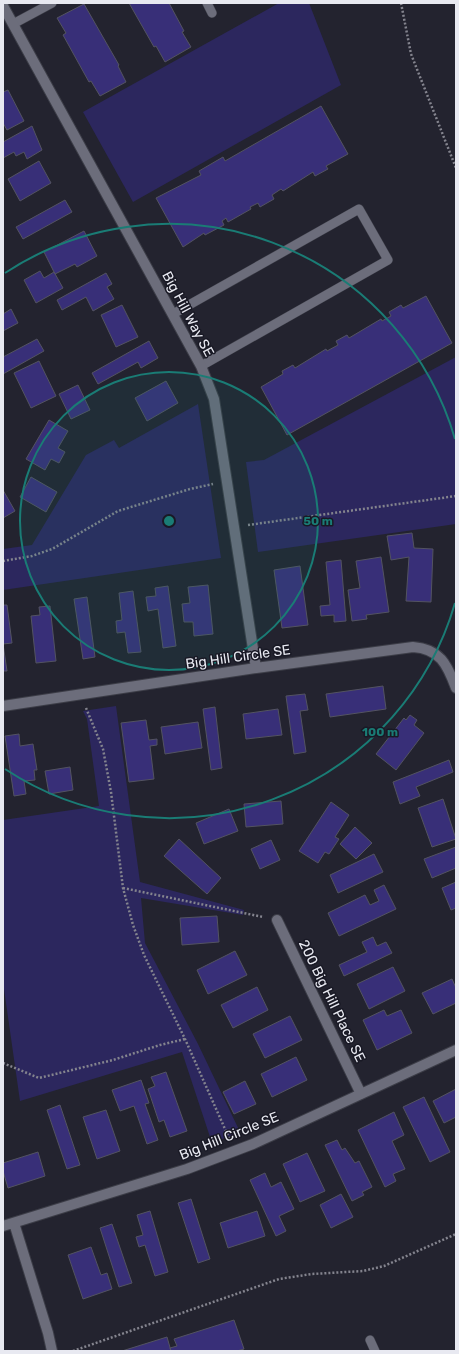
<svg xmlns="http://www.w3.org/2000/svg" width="459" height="1354" viewBox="0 0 459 1354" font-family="Rubik,sans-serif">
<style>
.green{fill:#2c275e}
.building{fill:#382f78;stroke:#535361}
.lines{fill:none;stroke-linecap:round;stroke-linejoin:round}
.service-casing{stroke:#3c3d47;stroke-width:10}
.minor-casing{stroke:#3c3d47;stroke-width:12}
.path{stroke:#84848e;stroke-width:2.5;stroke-dasharray:2 2;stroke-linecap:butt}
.service{stroke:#6c6d7b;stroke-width:9}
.minor{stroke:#6c6d7b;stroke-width:10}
.ring{fill:none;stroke:#1a7c75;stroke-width:2}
.labels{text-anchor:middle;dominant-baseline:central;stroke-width:3;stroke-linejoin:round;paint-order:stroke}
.street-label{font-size:14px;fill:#e8e9f1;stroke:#191925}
.centre{fill:#1a7c75;stroke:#191925;stroke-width:2}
.ring-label{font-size:12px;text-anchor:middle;font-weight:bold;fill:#1a7c75;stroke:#191925;stroke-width:3;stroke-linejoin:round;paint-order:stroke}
</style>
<rect width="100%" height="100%" fill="#23232f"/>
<path class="green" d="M279,3h30l32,82 -208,117 -50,-90z
M456,357v167l-198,28 -12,-90 18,-2z
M198,404l23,154 -218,32v-41l29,-4 54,-90 28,-15 5,8z
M116,706l24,176 104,28 -1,5 -102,-17 4,45 53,101 42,88 -28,11 -30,-91 -162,49 -17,-119v-162l96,-14 -12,-87 -4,-8z"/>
<path class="building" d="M129,3h40l15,28 -2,1 9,15 -26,15 -9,-16 -2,1z
M84,4l35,61 -1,1 8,16 -26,14 -9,-15 -2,1 -26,-47 3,-2 -9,-15z
M8,90l16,31 -17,9 -4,-7v-31z
M321,106l27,48 -22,12 2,3 -13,7 -2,-4 -30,19 -2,-2 -9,6 2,4 -14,8 -2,-4 -8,4 1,2 -23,13 -2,-4 -4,3 2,4 -19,10 -1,-2 -21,14 -27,-49 45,-23 -2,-4 24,-14 2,4z
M32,126l10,24 -15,9 -3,-7 -8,4 -2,-4 -11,6v-16z
M39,161l12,22 -31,18 -12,-22z
M65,200l7,12 -49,27 -7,-12z
M84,231l13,25 -20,11 -2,-3 -20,10 -11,-22z
M40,271l4,7 10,-6 9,16 -27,15 -12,-23z
M106,273l6,11 -5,3 7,12 -21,12 -7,-14 -24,13 -5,-10z
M426,296l26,47 -165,92 -26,-48 22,-13 -1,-3 11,-6 2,3 31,-19 1,2 11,-6 -2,-4 11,-6 2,3 32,-19 1,2 9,-5 -2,-4 12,-7 2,3z
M122,305l16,32 -22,10 -15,-32z
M11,309l7,14 -15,8v-17z
M37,339l7,12 -41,23v-17z
M149,341l9,17 -17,10 -3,-6 -40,22 -6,-11z
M39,361l17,35 -25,12 -17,-35z
M166,381l12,22 -31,18 -12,-23z
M78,385l12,25 -19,9 -12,-25z
M49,420l19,11 -10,17 7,4 -6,11 -8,-4 -6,11 -19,-11z
M31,477l26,15 -11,20 -26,-15z
M3,490l12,21 -12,7z
M412,533l2,15 19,1 -2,53 -25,-1 3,-44 -18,3 -4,-24z
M381,557l8,55 -23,3 1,4 -15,2 -4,-31 12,-2 -4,-27z
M341,560l5,61 -12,1v-7l-13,1 -1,-10 10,-1 -4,-43z
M300,566l8,59 -26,3 -8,-58z
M208,585l5,49 -19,2 -1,-14h-9l-2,-18 8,-1 -2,-16z
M168,586l8,60 -13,2 -5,-39 -10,2 -2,-14 10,-1 -1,-8z
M133,591l8,61 -13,1 -3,-21 -8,1 -1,-12 6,-1 -3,-27z
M87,597l8,60 -12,2 -9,-60z
M3,605h4l5,38 -9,1 4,27h-4z
M50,606l6,55 -20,2 -5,-47 9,-1 -1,-8z
M383,686l3,23 -56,8 -4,-23z
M305,694l3,16 -8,1 6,41 -12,2 -8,-58z
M215,707l7,61 -11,2 -8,-61z
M278,709l4,26 -36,4 -3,-25z
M410,715l7,5 -3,5 10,8 -28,37 -20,-16 28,-36 2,2z
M146,720l3,20 8,-1v6l-7,1 4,33 -25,3 -8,-59z
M198,722l4,26 -37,6 -4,-27z
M19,734l1,12 13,-2 4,26h-3l1,10 -11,1 2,13 -12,2 -9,-60z
M449,760l4,12 -37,15 4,9 -20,8 -7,-22z
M70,767l3,23 -24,4 -4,-23z
M443,799l13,40 -24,8 -14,-39z
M281,801l2,23 -37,3 -2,-23z
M331,802l18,13 -14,22 4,2 -10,15 -4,-2 -7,11 -19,-12z
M229,809l9,22 -34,13 -8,-21z
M355,827l17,16 -16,16 -16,-15z
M179,839l42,39 -14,16 -43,-38z
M271,840l9,20 -20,9 -9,-20z
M456,847v21l-24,10 -8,-19z
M374,854l9,18 -45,21 -8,-18z
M456,882v26l-5,2 -9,-22z
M384,885l12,24 -57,27 -11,-23 37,-18 5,10 9,-4 -5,-11z
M217,916l2,26 -37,3 -2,-27z
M373,937l4,9 9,-4 6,11 -48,23 -5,-11 28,-13 -5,-10z
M235,951l12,24 -39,19 -11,-24z
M393,967l12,24 -36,18 -12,-25z
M452,979l4,9v15l-23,11 -11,-21z
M257,987l11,23 -35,18 -12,-23z
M384,1010l3,6 14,-6 11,23 -35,17 -14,-30z
M290,1016l12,24 -37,18 -12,-24z
M296,1057l11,23 -35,17 -11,-23z
M166,1072l21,59 -17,6 -6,-17 -5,2 -11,-33 7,-3 -4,-9z
M141,1080l8,23 -4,1 13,36 -11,4 -13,-38 -14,5 -8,-21z
M245,1081l11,23 -22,10 -11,-22z
M456,1089v28l-12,6 -11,-22z
M424,1097l26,55 -20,10 -27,-55z
M60,1105l20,60 -13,4 -20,-59z
M106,1110l14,41 -23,8 -14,-42z
M394,1112l10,23 -12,6 13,28 -12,5 3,7 -11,6 -27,-57z
M337,1140l5,10 3,-2 10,15 4,-2 13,26 -10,5 2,3 -12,6 -27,-56z
M38,1152l7,24 -37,12 -5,-17v-8z
M307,1153l18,38 -25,11 -17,-38z
M265,1173l6,14 10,-5 13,27 -15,7 7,15 -10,5 -26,-56z
M341,1194l12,23 -22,11 -11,-23z
M191,1199l19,60 -12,4 -20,-60z
M150,1211l18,61 -13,4 -10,-31 -6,2 -3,-10 7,-2 -6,-20z
M257,1211l8,25 -37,12 -8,-25z
M112,1224l20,59 -13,4 -19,-59z
M91,1247l10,28 6,-2 5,16 -29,10 -15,-44z
M234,1320l10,29 -7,2h-66l-1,-3 7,-2 -3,-7z
M167,1337l4,14h-49z"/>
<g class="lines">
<defs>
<path id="service" d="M207,3l5,10
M13,24l39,-21
M173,314l186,-105 29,51 -187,106
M370,1340l5,11"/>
<path id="minor" d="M3,6l198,360 13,33 42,269
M3,706l253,-38 157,-21c27,2 34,17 43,41
M277,920l84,174
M14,1223l34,110 4,18
M3,1226l184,-57 66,-25 203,-94"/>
</defs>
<use href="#service" class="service-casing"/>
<use href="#minor" class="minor-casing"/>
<path class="path" d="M401,3l10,51 45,114
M248,525l208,-29
M3,561l29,-5 20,-7 66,-38 72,-22 23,-5
M86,708l17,41 8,43 12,96 10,37 11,30 41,84 44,99
M123,888l140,29
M3,1063l36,15 74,-18 47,-15 25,-6
M73,1351l206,-72 33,-5 51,-3 21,-5 72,-32"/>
<use href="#service" class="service"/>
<use href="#minor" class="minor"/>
</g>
<circle cx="169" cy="521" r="149" fill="#1a7c75" fill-opacity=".12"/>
<g class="ring">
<circle cx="169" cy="521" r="149"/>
<path d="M455 603A298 298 0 0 1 5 769M5 273A298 298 0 0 1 455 439"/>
</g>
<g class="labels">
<g class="street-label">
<text transform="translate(188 314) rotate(62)">Big Hill Way SE</text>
<text transform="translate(238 657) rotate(-8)">Big Hill Circle SE</text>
<text transform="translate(332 1001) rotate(64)">200 Big Hill Place SE</text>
<text transform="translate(229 1136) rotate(-22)">Big Hill Circle SE</text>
</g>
</g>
<circle cx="169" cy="521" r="6" class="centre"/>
<g class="ring-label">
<text x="318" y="525">50 m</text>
<text x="380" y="736">100 m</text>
</g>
<rect width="459" height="1354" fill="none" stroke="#e8e9f1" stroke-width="8"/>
</svg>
